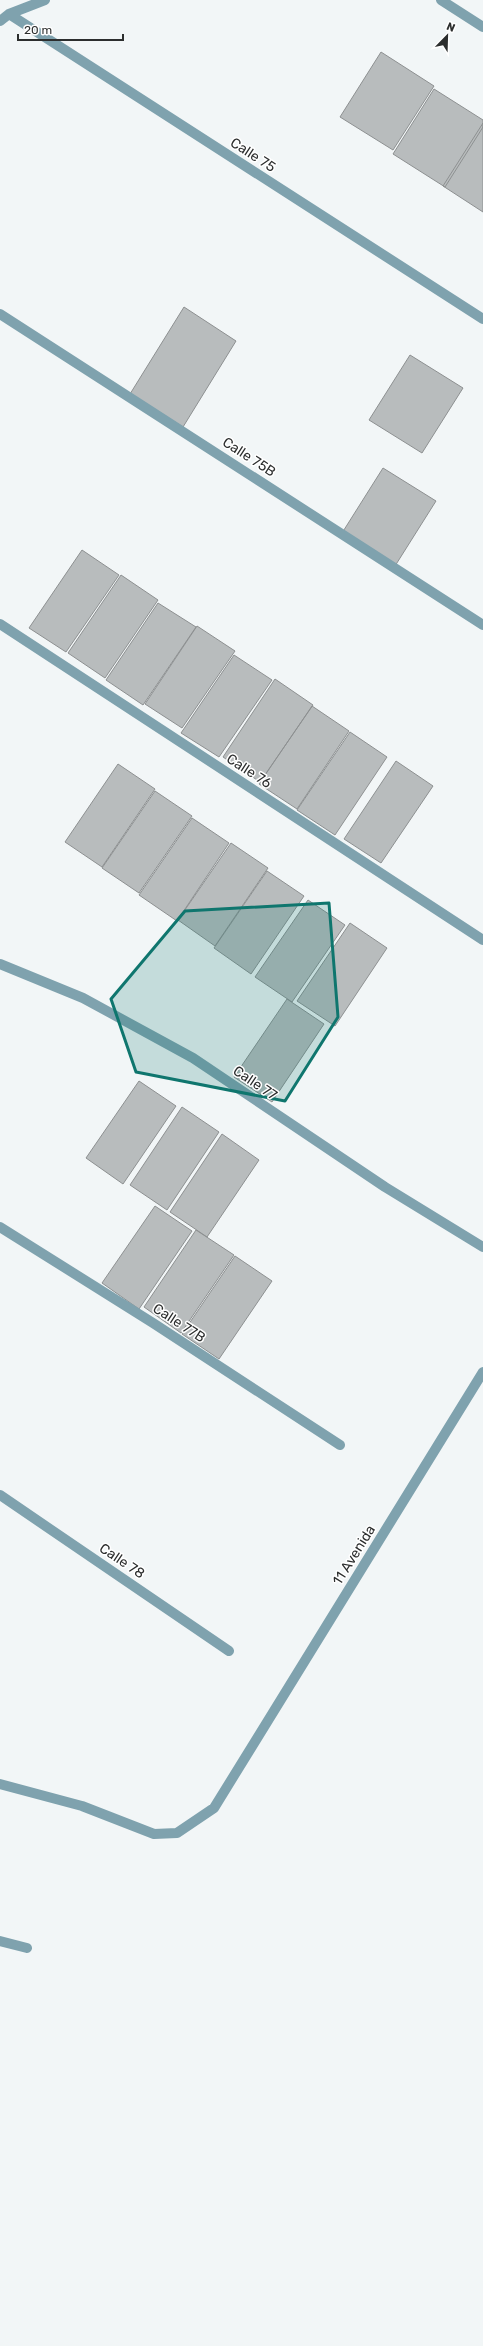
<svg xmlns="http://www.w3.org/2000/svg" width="483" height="2346" viewBox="0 0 483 2346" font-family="Rubik,sans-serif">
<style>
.building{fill:#b8bcbd;stroke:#8d9091}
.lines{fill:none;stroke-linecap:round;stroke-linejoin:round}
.lane{stroke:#7fa2ae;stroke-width:10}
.street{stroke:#7fa2ae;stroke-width:10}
.marked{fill:#0f766e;fill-opacity:0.2;stroke:#0f766e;stroke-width:3;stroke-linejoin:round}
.labels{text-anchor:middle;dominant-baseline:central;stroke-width:3;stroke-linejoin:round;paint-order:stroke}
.street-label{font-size:14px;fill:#2c2e2e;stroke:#fff}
</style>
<rect width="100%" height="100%" fill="#f2f6f7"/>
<path class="building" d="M381,52l53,34 -41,64 -53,-33z
M434,89l49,31v7l-38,60 -52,-33z
M483,123v89l-40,-26z
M184,307l52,34 -53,86 -53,-33z
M410,355l53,33 -41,65 -53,-33z
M383,468l53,33 -41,65 -53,-33z
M82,550l37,25 -53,77 -37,-24z
M121,575l37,25 -53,78 -37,-25z
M158,603l38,24 -53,78 -37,-25z
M197,626l38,25 -53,77 -37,-24z
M234,655l38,25 -53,77 -38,-24z
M275,679l38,26 -53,77 -37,-25z
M312,706l37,25 -52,78 -38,-25z
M350,732l37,25 -52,78 -38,-25z
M396,761l37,25 -52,77 -37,-24z
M118,764l37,25 -53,78 -37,-25z
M155,791l37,25 -53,77 -37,-25z
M192,818l37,25 -52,78 -38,-26z
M231,843l37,25 -53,78 -37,-26z
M267,871l37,25 -53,78 -37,-26z
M308,900l37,25 -53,77 -37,-25z
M350,923l37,25 -52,78 -38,-25z
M287,999l37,25 -52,78 -38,-25z
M139,1081l37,25 -53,78 -37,-26z
M182,1107l37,25 -52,78 -37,-25z
M222,1134l37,26 -52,77 -37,-25z
M155,1206l37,25 -53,78 -37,-26z
M196,1230l38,25 -53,78 -37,-26z
M235,1256l37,25 -53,78 -37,-25z"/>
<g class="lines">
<path class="lane" d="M0,1941l27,7"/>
<path class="street" d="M441,0l42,27
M9,14l474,305
M0,21l9,-7 36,-14
M0,314l483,311
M0,624l483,316
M0,964l83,34 110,60 192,129 98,60
M0,1227l153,96 187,122
M0,1495l229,156
M0,1784l82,22 72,28 23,-1 37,-25 269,-436"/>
</g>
<path class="marked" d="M329,903l9,114 -53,84 -149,-29 -25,-73 74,-88z"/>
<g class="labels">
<g class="street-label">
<text transform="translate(253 155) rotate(33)">Calle 75</text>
<text transform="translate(249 457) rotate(33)">Calle 75B</text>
<text transform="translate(249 771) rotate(33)">Calle 76</text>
<text transform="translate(255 1083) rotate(34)">Calle 77</text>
<text transform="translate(179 1323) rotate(33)">Calle 77B</text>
<text transform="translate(354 1555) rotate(-58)">11 Avenida</text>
<text transform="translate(122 1561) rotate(34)">Calle 78</text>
</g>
</g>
<g transform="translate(447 36) rotate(23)" stroke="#ffffff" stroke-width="3" paint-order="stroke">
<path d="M0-3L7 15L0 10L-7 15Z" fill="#2c2e2e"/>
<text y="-6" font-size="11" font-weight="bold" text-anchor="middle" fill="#2c2e2e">N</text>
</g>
<path d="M18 34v6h105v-6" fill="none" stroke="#2c2e2e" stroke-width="2"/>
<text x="24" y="34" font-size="12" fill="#2c2e2e" stroke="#ffffff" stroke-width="3" paint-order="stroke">20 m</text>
</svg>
